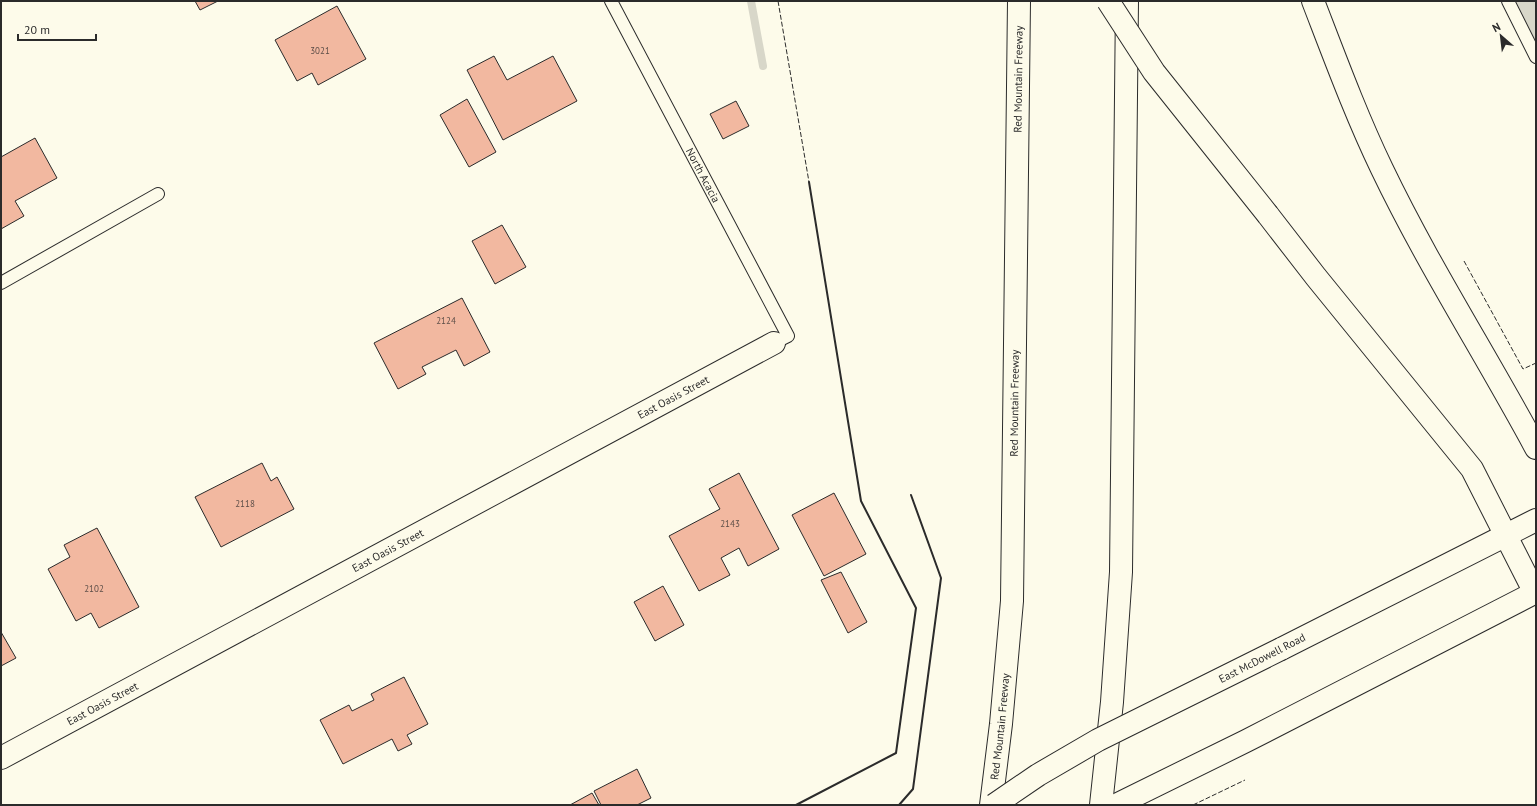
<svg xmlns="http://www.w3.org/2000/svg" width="1537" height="806" viewBox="0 0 1537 806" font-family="'PT Sans',sans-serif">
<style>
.water{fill:#d8d7c9;stroke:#74746e}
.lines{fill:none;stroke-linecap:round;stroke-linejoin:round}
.stream{stroke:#d8d7c9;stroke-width:8}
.building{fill:#f2b8a0;stroke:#2b2b2b}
.service-casing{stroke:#2b2b2b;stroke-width:14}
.minor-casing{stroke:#2b2b2b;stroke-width:24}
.secondary-casing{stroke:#2b2b2b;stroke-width:24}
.motorway-casing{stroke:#2b2b2b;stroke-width:24}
.service{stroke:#fdfbea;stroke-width:12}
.minor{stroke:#fdfbea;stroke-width:22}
.secondary{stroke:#fdfbea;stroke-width:22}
.motorway{stroke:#fdfbea;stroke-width:22}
.secondary-bridge-casing{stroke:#2b2b2b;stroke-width:24;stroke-linecap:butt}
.motorway-bridge-casing{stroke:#2b2b2b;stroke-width:24;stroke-linecap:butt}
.secondary-bridge{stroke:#fdfbea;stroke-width:22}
.motorway-bridge{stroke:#fdfbea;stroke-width:22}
.fence{stroke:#2b2b2b;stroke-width:1;stroke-dasharray:5 2;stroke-linecap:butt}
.wall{stroke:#2b2b2b;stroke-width:2}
.labels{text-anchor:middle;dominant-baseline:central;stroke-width:3;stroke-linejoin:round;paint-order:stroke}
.number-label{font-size:9px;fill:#5d4e48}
.street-label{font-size:11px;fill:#2b2b2b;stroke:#fdfbea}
</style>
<rect width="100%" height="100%" fill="#fdfbea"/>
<path class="water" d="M1508,1h28v56z"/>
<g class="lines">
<path class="stream" d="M751,1l12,65"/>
</g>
<path class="building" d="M195,1h23l-18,9z
M337,6l29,53 -48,26 -6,-12 -15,8 -22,-41z
M494,56l13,24 46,-24 24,45 -74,39 -36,-70z
M467,99l29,53 -27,15 -29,-52z
M736,101l13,25 -26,13 -13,-25z
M35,138l22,40 -42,23 9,15 -23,13v-72z
M502,225l24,42 -31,17 -23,-43z
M462,298l28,54 -26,14 -8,-16 -34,17 4,7 -28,15 -24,-46z
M262,463l9,18 6,-4 17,32 -73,38 -26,-50z
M739,473l40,76 -31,17 -9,-18 -18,10 9,17 -31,16 -30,-55 51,-27 -11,-20z
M834,493l32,61 -42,22 -32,-61z
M97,528l42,79 -40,21 -8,-15 -15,8 -28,-52 22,-12 -6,-12z
M841,572l26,50 -19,11 -27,-53z
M663,586l21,39 -29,16 -21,-39z
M1,632l15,26 -15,8z
M404,677l24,47 -21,11 5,9 -14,7 -6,-12 -49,25 -23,-44 29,-15 3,6 22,-11 -3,-6z
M637,769l14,29 -14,7h-36l-7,-14z
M592,793l7,12h-29z"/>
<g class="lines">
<defs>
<g id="service">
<path id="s1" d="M611,1l177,335 -14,7"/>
<path d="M1508,1l28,56"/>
<path d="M1,283l157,-89"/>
</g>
<g id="minor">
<path id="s2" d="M1,758l773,-415"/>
</g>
<path id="secondary" d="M1281,649l255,-129
M1116,805l130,-64 290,-149"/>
<g id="motorway">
<path d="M1313,1c22,57 43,114 69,168 46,96 104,186 154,279"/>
<path d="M1268,215l48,62 156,192 63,124"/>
<path id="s3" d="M991,805l10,-81 11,-123 7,-600"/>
<path d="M1101,805l11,-103 9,-130 6,-571"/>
</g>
</defs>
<use href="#service" class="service-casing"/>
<use href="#minor" class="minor-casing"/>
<use href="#secondary" class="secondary-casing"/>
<use href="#motorway" class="motorway-casing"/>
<use href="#service" class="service"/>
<use href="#minor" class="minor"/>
<use href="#secondary" class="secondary"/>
<use href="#motorway" class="motorway"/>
<defs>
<path id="secondary-bridge" d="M994,805l44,-30 60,-35 183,-91"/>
<path id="motorway-bridge" d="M1108,1l46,71 114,143"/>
</defs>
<use href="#secondary-bridge" class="secondary-bridge-casing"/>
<use href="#motorway-bridge" class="motorway-bridge-casing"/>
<use href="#secondary-bridge" class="secondary-bridge"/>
<use href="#motorway-bridge" class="motorway-bridge"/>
<path class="fence" d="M778,1l31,181
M1464,261l59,108 13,-6
M1193,805l52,-25"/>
<path class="wall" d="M796,805l100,-52 20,-145 -55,-107 -52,-319
M899,805l14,-16 28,-211 -30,-83"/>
</g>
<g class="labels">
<g class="number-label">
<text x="320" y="50">3021</text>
<text x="446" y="320">2124</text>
<text x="245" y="503">2118</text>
<text x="730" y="523">2143</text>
<text x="94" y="588">2102</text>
</g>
<g class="street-label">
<text stroke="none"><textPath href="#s3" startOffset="727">Red Mountain Freeway</textPath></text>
<text stroke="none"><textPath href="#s1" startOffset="197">North Acacia</textPath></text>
<text stroke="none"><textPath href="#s2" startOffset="763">East Oasis Street</textPath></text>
<text stroke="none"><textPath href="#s3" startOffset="403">Red Mountain Freeway</textPath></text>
<text stroke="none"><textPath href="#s2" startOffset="439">East Oasis Street</textPath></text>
<text transform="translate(1262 658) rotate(-27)">East McDowell Road</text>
<text stroke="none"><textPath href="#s2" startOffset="115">East Oasis Street</textPath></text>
<text stroke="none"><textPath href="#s3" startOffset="79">Red Mountain Freeway</textPath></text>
</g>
</g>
<rect width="1537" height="806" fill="none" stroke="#2b2b2b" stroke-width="4"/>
<g transform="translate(1501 36) rotate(332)" stroke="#fdfbea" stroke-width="3" paint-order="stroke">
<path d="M0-3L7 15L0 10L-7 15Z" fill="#2b2b2b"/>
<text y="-6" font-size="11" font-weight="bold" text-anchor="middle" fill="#2b2b2b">N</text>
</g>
<path d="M18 34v6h78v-6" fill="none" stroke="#2b2b2b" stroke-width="2"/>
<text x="24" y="34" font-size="12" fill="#2b2b2b" stroke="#fdfbea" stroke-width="3" paint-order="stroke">20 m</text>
</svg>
